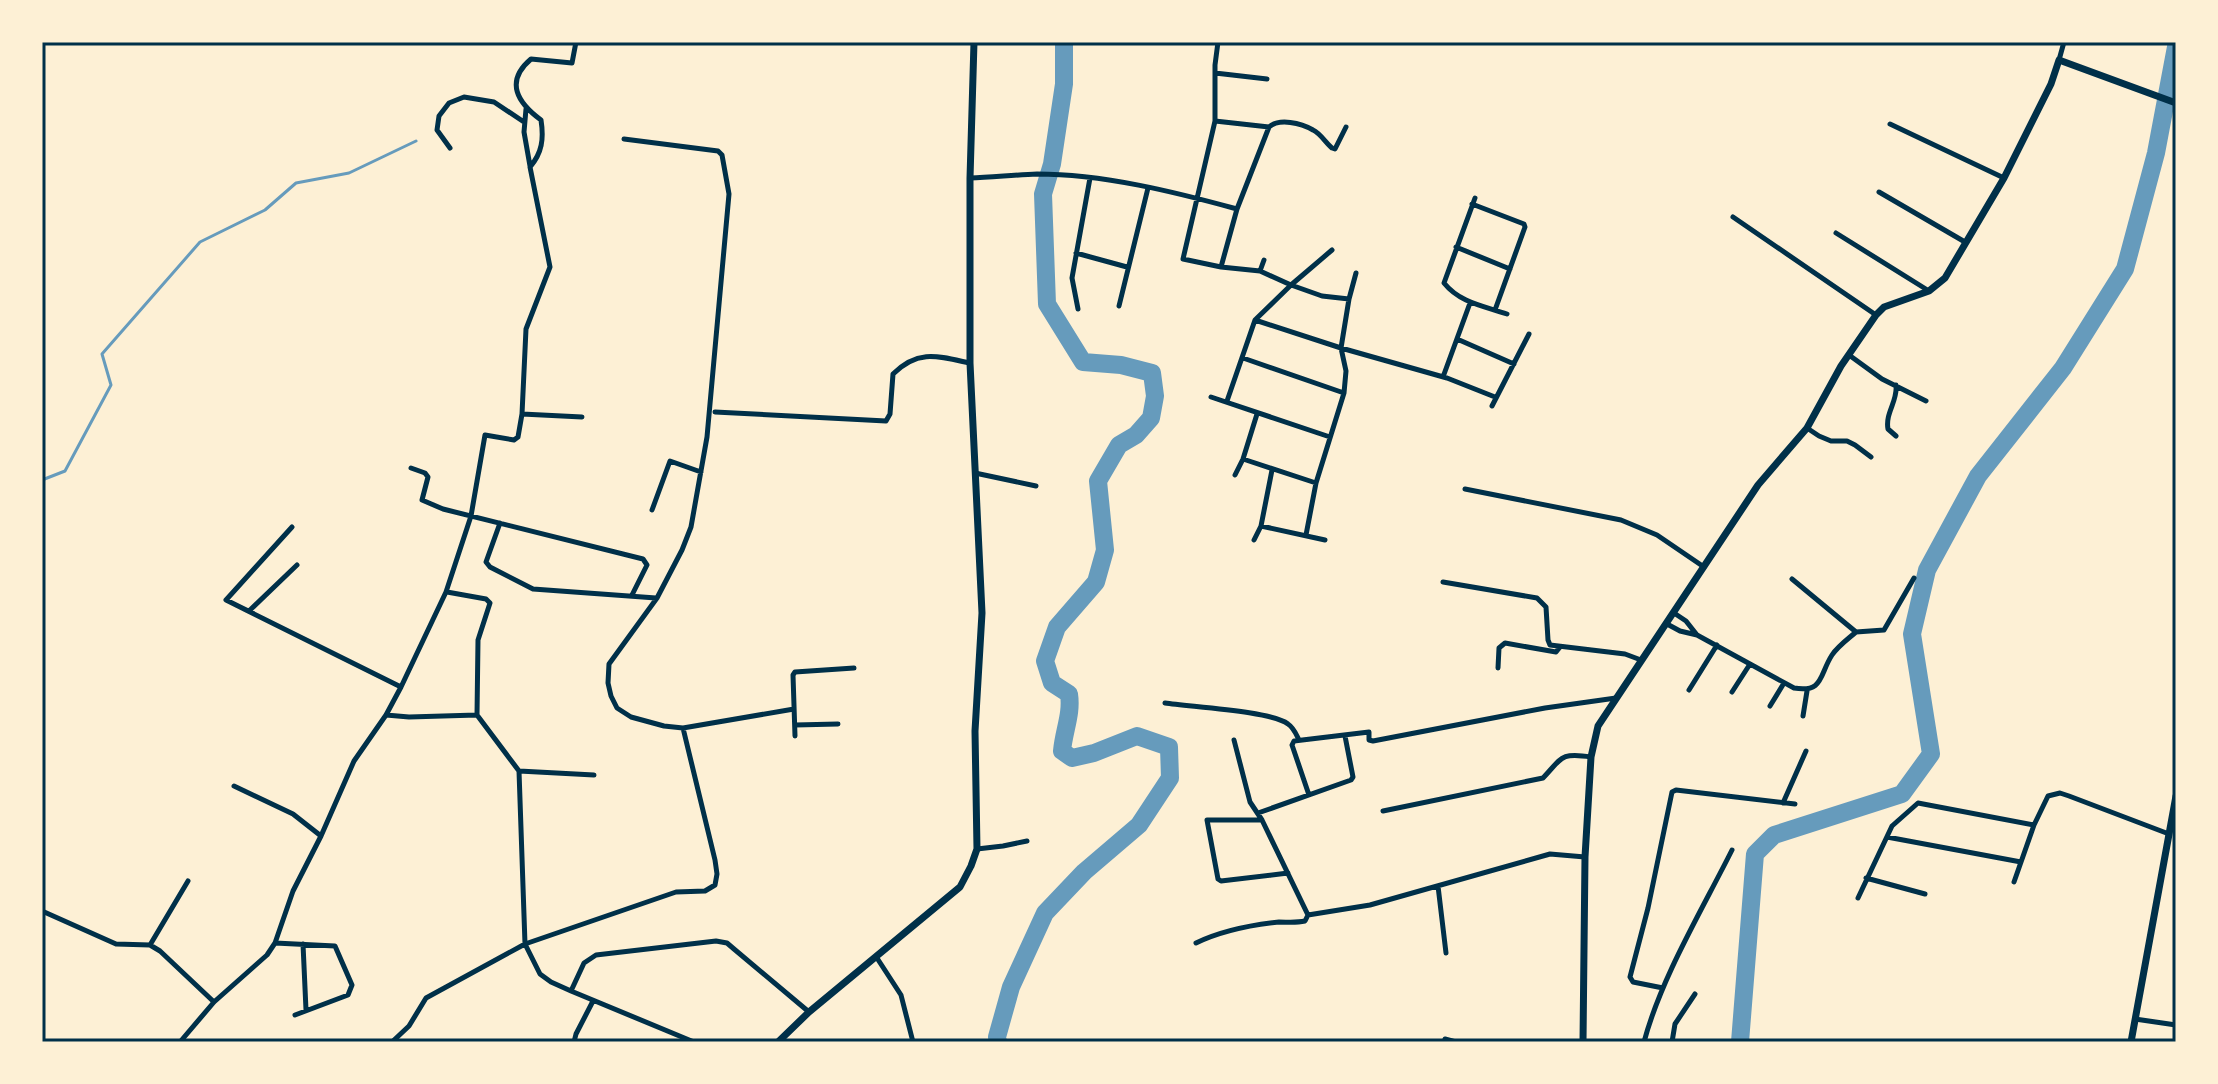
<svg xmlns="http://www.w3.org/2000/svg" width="2218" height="1084" viewBox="0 0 2218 1084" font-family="Ubuntu,sans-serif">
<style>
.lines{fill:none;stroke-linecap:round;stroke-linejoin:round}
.stream{stroke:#669bbc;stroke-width:3}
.river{stroke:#669bbc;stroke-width:18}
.minor{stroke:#003049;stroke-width:5}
.tertiary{stroke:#003049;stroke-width:7}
.neatline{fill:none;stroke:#003049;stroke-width:3}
</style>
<rect width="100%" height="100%" fill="#fdf0d5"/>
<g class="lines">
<path class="stream" d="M42,480l23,-9 46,-86 -9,-31 98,-112 65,-32 31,-27 53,-10 67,-32"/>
<path class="river" d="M998,1042l-1,-5 14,-50 34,-74 39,-41 55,-47 31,-47 -1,-31 -32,-11 -43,17 -22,5 -10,-7c2,-21 10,-37 7,-57l-17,-11 -7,-22 12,-34 39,-45 9,-32 -7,-69 21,-36 17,-10 15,-17 4,-22 -3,-23 -31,-8 -38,-3 -36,-58 -4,-110 9,-30 12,-80v-42
M1740,1042l15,-188 19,-19 128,-41 29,-40 -19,-120 15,-64 51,-94 85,-108 62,-99 31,-116 20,-106"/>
<path class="minor" d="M1218,42l-3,23v56l-32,138 38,8 39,4 31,14 31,11 27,3
M2059,60l5,-18
M1215,73l52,6
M526,109l-2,23 6,34
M1215,121l54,6
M1890,124l114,54
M624,139l94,12 4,4 7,39 -22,243 -16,90 -9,23 -25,48 -48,66 -1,19 3,13 6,12 14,9 33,9 19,2 111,-19
M450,148l-13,-18 2,-14 10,-13 15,-6 30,5 30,20
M970,178c22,-1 45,-3 67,-4 66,0 138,18 200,35
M1879,192l86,50
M1475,198l-31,85c16,20 40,23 63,31
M1472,204l52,20 1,3 -30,83
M1733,217l143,98
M1836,233l93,58
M1456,247l54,22
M1076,253l51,14
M1221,267l16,-58 32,-82c10,-9 32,-4 44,3 7,3 13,13 19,18l3,1 11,-22
M1260,271l4,-11
M1119,306l29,-118
M1078,309l-6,-31 18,-100
M1255,320l86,28 106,30 48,19
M1457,339l57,25
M1849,355l33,24 44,22
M1243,358l101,35
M1443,377l27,-74
M1211,397l119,40
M1227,401l28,-81 36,-35 41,-35
M1492,406l37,-72
M715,412l171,9 4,-7 3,-40c25,-25 45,-18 76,-11
M522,414l60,3
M1807,428l12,8 12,5h16l8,4 16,12
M1896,436l-8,-7c-3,-16 10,-28 8,-44
M1243,459l73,24
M411,468l14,5 3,4 -6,23 21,9 200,50 4,6 -15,30
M975,473l61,13
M1235,475l8,-16 14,-45
M1465,489l156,31 36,15 47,32
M652,510l18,-49 31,11
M500,523l-14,39 4,5 43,22 123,9
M1261,526l64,14
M292,527l-66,73 175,87
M1306,535l10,-52 28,-90 2,-22 -5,-23 8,-49 7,-26
M1254,540l7,-14 11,-56
M1443,582l94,16 9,9 2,33 2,5 75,9 16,6
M447,592l39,7 4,4 -12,37 -1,75
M249,611l48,-46
M1667,624l13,7 17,4 -11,-14 -12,-8
M1856,632l28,-2 30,-52
M1697,635l97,53c30,5 25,-13 38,-33 6,-9 16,-16 24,-23l-64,-53
M1498,668l1,-20 6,-5 51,9 4,-5
M1689,690l28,-45
M1732,692l18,-28
M1165,703c26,4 106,8 123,21 6,4 8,10 11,16
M1770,706l14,-23
M386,715l23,2 68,-2 42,56 6,173 15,30 11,8 20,9 123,51
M1803,716l4,-25
M795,725l43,-1
M795,736l-2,-61 2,-3 59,-4
M1234,740l16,62 12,18 46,95
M519,771l75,4
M234,786l59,28 28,22
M1309,795l-17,-50 2,-4 75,-9v8l4,1 172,-33 71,-10
M1783,803l23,-52
M1383,811l160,-33c19,-20 17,-26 48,-21
M1258,813l93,-33 2,-3 -8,-41
M1262,820h-55l11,59 3,2 67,-8
M1887,837l134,25
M977,849l26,-3 24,-5
M1866,878l59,16
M2014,882l20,-57 14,-29 12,-3 9,3 100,38
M1438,886l8,67
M1858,898l34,-72 26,-23 116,22
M42,911l74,33 34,1 10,6 54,51
M275,943l60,3 17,39 -4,10 -53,20
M1196,943c25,-12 55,-18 83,-21 9,0 17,1 26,-1l3,-6 62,-10 180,-51 35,3
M303,944l3,66
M150,945l38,-64
M877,958l24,37 12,47
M1663,988l-30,-6 -3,-5 18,-69 24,-116 4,-2 119,14
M571,991l13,-28 12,-8 120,-14 11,2 7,6 75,63
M2135,1019l41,6
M1445,1039l11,3
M180,1042l34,-40 53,-47 8,-12 18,-52 28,-55 33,-75 32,-46 15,-28 45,-95 25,-76 14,-81 29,5 4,-3 4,-23 4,-85 24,-62 -20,-100c12,-14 14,-28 11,-47 -23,-17 -37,-38 -10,-61l41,4 4,-21
M392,1042l17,-16 17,-28 99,-54 151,-52 29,-1 10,-6 2,-11 -2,-14 -32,-132
M574,1042l2,-8 17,-33
M1644,1042c17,-64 58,-132 88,-192
M1672,1042l3,-18 20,-30"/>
<path class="tertiary" d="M778,1042l31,-30 151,-125 11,-21 6,-17 -2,-118 7,-118 -12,-250v-185l4,-136
M1583,1042l2,-185 6,-100 7,-31 160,-241 49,-57 34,-62 35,-51 8,-8 45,-16 16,-13 59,-100 47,-94 8,-24 117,43
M2131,1042l45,-246"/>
</g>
<rect width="2218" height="1084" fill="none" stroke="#fdf0d5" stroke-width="88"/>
<rect x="44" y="44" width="2130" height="996" class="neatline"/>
</svg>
